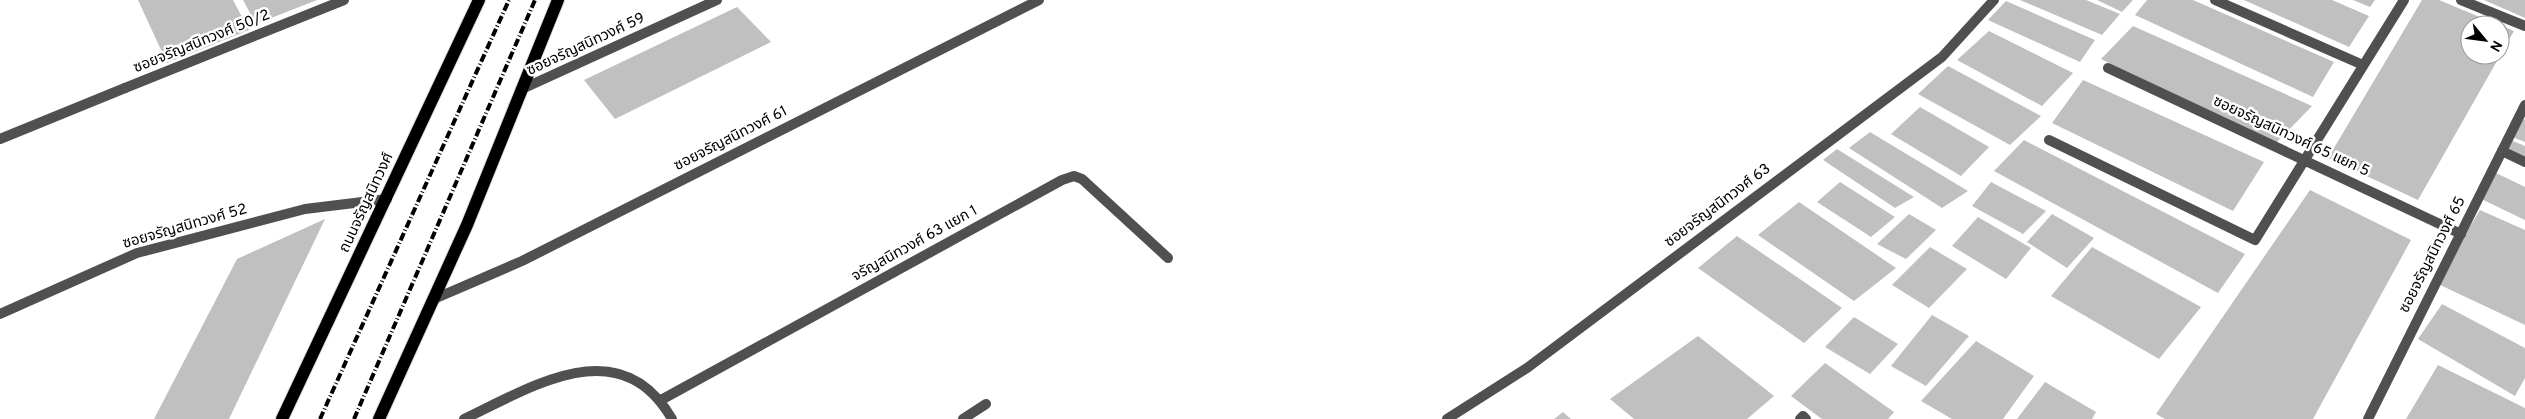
<svg xmlns="http://www.w3.org/2000/svg" width="2525" height="419" viewBox="0 0 2525 419" font-family="Overpass,'Noto Sans Thai',sans-serif">
<style>
.building{fill:#c0c0c0}
.lines{fill:none;stroke-linecap:round;stroke-linejoin:round}
.primary-casing{stroke:#dbdbdb;stroke-width:14}
.service{stroke:#505050;stroke-width:10}
.minor{stroke:#505050;stroke-width:10}
.tertiary{stroke:#505050;stroke-width:10}
.primary{stroke:#000;stroke-width:12}
.rail{stroke:#000;stroke-width:4;stroke-dasharray:8 2.5 1 2.5;stroke-linecap:butt}
.labels{text-anchor:middle;dominant-baseline:central;stroke-width:5;stroke-linejoin:round;paint-order:stroke}
.street-label{font-size:15px;fill:#000;stroke:#fff}
</style>
<rect width="100%" height="100%" fill="#fff"/>
<path class="building" d="M138,0h95l16,30 -82,33z
M243,0h74l-61,24z
M2020,0h66l34,14 -18,21z
M2097,0h36l-11,12z
M2147,0h46l141,62 -21,35 -178,-82z
M2244,0h88l37,16 -20,31z
M2353,0h22l-5,7z
M2422,0h17l60,25h-29v30h30v-30l14,6 -96,169 -90,-42z
M2484,0h41v18z
M2006,1l89,39 -15,22 -92,-42z
M737,7l34,35 -156,77 -31,-39z
M2133,26l179,80 -36,37 -175,-84z
M1989,31l84,42 -31,33 -85,-46z
M1948,66l93,50 -31,29 -92,-51z
M2083,80l181,82 -31,49 -181,-88z
M1920,107l69,40 -28,29 -70,-42z
M2524,119l1,1v22l-15,-6z
M1870,132l98,59 -26,17 -93,-60z
M2508,139l17,7v15l-23,-10z
M2024,140l221,114 -27,39 -224,-122z
M1837,149l77,48 -19,11 -72,-48z
M2492,171l33,16v33l-46,-22z
M1840,182l55,35 -24,20 -54,-35z
M1991,182l55,29 -23,23 -51,-28z
M2310,190l101,50 -98,179h-148l-9,-5z
M1799,202l97,66 -42,33 -96,-66z
M2480,210l45,20v95l-89,-42z
M1909,214l27,16 -30,29 -29,-15z
M2052,214l42,24 -27,30 -40,-26z
M1978,217l53,31 -25,31 -54,-33z
M325,219l-96,200h-75l83,-160z
M1737,236l105,72 -38,35 -106,-75z
M1930,247l37,22 -38,39 -37,-23z
M2092,247l109,60 -42,52 -108,-63z
M2442,304l83,44v30l-10,18 -97,-57z
M1932,315l37,21 -43,50 -35,-20z
M1854,317l44,27 -28,30 -45,-27z
M1698,336l76,60 -27,23h-113l-24,-20z
M1976,341l58,35 -31,43h-51l-31,-18z
M1825,363l69,49 -6,7h-66l-31,-23z
M2438,365l87,43v11h-119z
M2045,382l51,30 -4,7h-75z
M1563,412l8,7h-17z"/>
<g class="lines">
<defs>
<path id="primary" d="M282,419l197,-419
M379,419l88,-194 91,-225"/>
</defs>
<use href="#primary" class="primary-casing"/>
<path class="service" d="M0,139l125,-51
M963,419l23,-15
M1800,419l3,-3 3,3"/>
<path class="minor" d="M2215,0l148,65
M2461,0l64,26
M2108,68l353,166
M125,88l219,-88
M522,89l195,-89
M2049,140l206,100 149,-240
M2502,151l23,11
M434,299l88,-38 517,-261
M0,314l137,-61 168,-44 82,-10
M661,400l401,-220 12,-4 8,3 86,79
M464,419c68,-32 156,-90 208,0
M1447,419l80,-51 415,-311 52,-57"/>
<path class="tertiary" d="M2368,419l157,-314"/>
<use href="#primary" class="primary"/>
<path class="rail" d="M320,419l189,-419
M354,419l181,-419"/>
</g>
<g class="labels">
<g class="street-label">
<text transform="translate(202 42) rotate(-22)">ซอยจรัญสนิทวงศ์ 50/2</text>
<text transform="translate(586 45) rotate(-25)">ซอยจรัญสนิทวงศ์ 59</text>
<text transform="translate(2291 137) rotate(25)">ซอยจรัญสนิทวงศ์ 65 แยก 5</text>
<text transform="translate(731 139) rotate(-27)">ซอยจรัญสนิทวงศ์ 61</text>
<text transform="translate(367 203) rotate(-65)">ถนนจรัญสนิทวงศ์</text>
<text transform="translate(1718 206) rotate(-37)">ซอยจรัญสนิทวงศ์ 63</text>
<text transform="translate(185 227) rotate(-16)">ซอยจรัญสนิทวงศ์ 52</text>
<text transform="translate(915 244) rotate(-29)">จรัญสนิทวงศ์ 63 แยก 1</text>
<text transform="translate(2433 255) rotate(-63)">ซอยจรัญสนิทวงศ์ 65</text>
</g>
</g>
<g transform="translate(2485 40) rotate(119)"><circle r="24" fill="#ffffff" stroke="#999999"/>
<path d="M0-4L9 19L0 12L-9 19Z" fill="#000000"/>
<text y="-8" font-size="14" font-weight="bold" text-anchor="middle" fill="#000000">N</text>
</g>
</svg>
